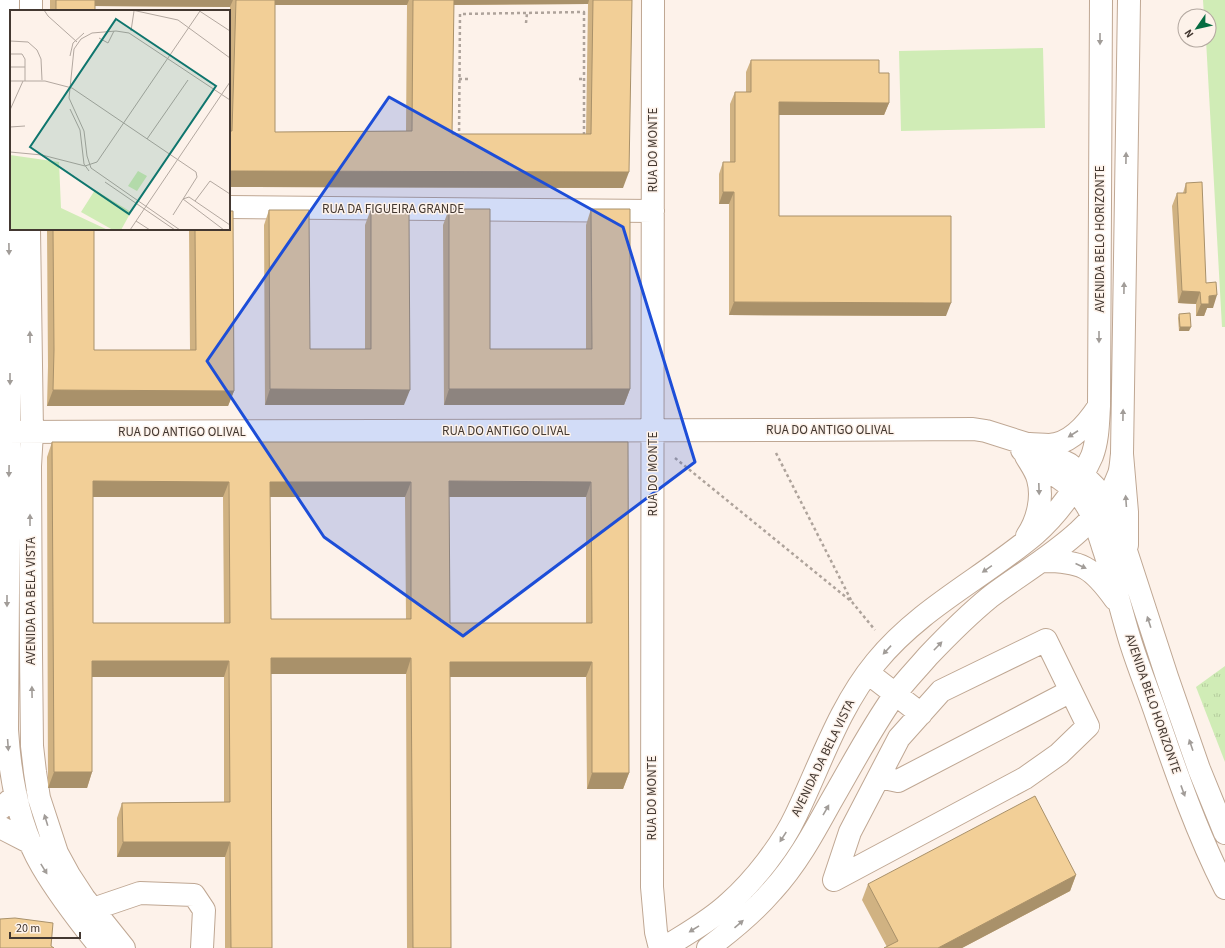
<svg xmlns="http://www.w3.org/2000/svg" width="1225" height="948" viewBox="0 0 1225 948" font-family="'Source Sans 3',sans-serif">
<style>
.grass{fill:url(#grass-tufts)}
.pitch{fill:#d0ecb6}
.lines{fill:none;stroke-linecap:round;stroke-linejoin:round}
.minor-casing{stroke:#bfa793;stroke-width:24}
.path{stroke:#aea39b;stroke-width:2.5;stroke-dasharray:3 3;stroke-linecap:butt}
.minor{stroke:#fff;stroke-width:22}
.wall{fill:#d0b282;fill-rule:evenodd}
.shaded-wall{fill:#a9916a}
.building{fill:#f2cf97;stroke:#a9916a;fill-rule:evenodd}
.oneway{fill:#a19c98}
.marked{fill:#1d4ed8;fill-opacity:0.2;stroke:#1d4ed8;stroke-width:3;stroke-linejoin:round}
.labels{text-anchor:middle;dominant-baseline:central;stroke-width:3;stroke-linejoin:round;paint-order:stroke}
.street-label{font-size:13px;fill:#433831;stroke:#fdf2ea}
.inset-road{fill:none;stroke:#b3a8a0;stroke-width:1}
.view{fill:#0f766e;fill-opacity:0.15;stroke:#0f766e;stroke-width:2}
.inset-edge{fill:none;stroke:#433831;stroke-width:2}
</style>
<defs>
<pattern id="grass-tufts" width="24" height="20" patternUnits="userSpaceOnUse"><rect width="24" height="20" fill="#d0ecb6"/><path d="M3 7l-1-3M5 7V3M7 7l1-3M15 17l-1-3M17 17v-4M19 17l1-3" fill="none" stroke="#b4cb9d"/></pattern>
</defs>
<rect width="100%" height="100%" fill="#fdf2ea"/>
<path class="grass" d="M1225,666v96l-29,-75z"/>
<path class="pitch" d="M1203,0h22v327h-3l-16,-287h3v-24h-5z
M1043,48l2,80 -144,3 -2,-80z"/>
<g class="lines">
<defs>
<path id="minor" d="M8,0l-1,168 3,145 -3,417c3,46 11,96 35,136 17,29 38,56 59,82
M653,0l-1,887 4,45 4,16
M31,11v-11
M229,207l424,4
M29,229l3,203 -2,34 1,187 1,93 3,26 4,26 18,55 12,22 15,23 40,50
M0,432l811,-2 162,-1 13,2 41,13 22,10 20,10 13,10 13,13 9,14 23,53 40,123 32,92 26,64
M1030,444c6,0 12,1 19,1 22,-1 39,-22 50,-39
M1022,450c18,19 45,28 61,50 10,13 15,31 20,47 10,29 17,60 26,90 8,27 19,53 28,80 20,58 40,116 68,171
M1026,456c4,7 10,15 12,23 5,18 0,41 -11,57
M1127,545v-33l-5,-58 7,-454
M1043,561c39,0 49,6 72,38
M1046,640l42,86 -29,28 -34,24 -191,102 16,-48 49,-94 42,-47z
M868,673l53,41
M879,777l19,4 173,-90
M0,809l16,-14
M0,827l31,16
M93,909l47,-16 54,2 10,15 -2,38
M664,948c22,-14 46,-27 65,-45 25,-22 53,-58 67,-88 25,-52 43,-108 80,-153 44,-54 107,-84 159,-128 23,-20 45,-51 57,-78 6,-16 6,-33 7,-50l2,-406
M708,948c23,-17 45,-35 64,-57 24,-26 41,-57 58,-88 21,-36 40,-73 64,-107 10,-14 23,-27 34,-40 20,-21 40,-41 62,-59 45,-34 109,-66 129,-123 2,-6 2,-13 3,-20"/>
</defs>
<use href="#minor" class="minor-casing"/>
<path class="path" d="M584,12v129h-125l1,-127z
M526,23l1,-10
M459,79h9
M579,79h5
M776,453l75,147
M675,458l177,144 23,28"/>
<use href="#minor" class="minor"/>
</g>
<path class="wall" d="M50,0h582l-9,188 -394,-1v-127l1,-53 -135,-1v5h-45zM588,4l-2,130h-134l1,-129zM275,5h132l-1,126 -131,1z
M751,60l128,13 10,30 -5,12h-105v101l167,100 -217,-1v-111h-10v-30l4,-12h7v-58l5,-12h11v-20z
M1186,183l20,100 7,25h-6l-3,8h-8v-12l-18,-1 -6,-97 5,-13h6z
M371,209l33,196h-139l-1,-180 5,-15 41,139h55v-124z
M449,209l41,140h96v-124l5,-16 39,180 -6,16h-180l-1,-180z
M47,229h47v121h96l-1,-121h40l5,162 -6,15h-181l1,-40z
M1179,314l10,17h-10l-1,-13z
M52,442h576l1,331 -6,16h-36l-1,-112h-136l1,271h-44l-1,-274h-135l1,274h-47v-91h-108v-39l5,-15 102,-1v-125h-132v95l-5,16h-39l-1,-331zM93,497h130l1,126h-131zM270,497h135l1,122h-135zM449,497h137v126h-136z
M1076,875l-6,16 -108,57h-78l3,-1 -25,-47 6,-16z"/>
<path class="shaded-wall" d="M91,0h142l-3,7 -141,-1z
M271,0h138l-2,5h-138z
M450,0h139l-1,4 -140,1z
M779,102l110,1 -5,12h-110z
M229,171l400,1 -6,16 -394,-1z
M723,192h11l-5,12h-10z
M1182,291l18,1 -4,12 -18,-1z
M1217,295l-4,13h-6l-3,8h-8l5,-12 8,-8z
M734,302l217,1 -5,13 -217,-1z
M1180,327h11l-2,4h-10z
M270,389l140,1 -6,15h-139z
M449,389h181l-6,16h-180z
M53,390l181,1 -6,15h-181z
M93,481l136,1 -6,15h-136z
M449,481l142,1 -5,15h-143z
M270,482h141l-6,15h-141z
M271,658h140l-5,16h-141z
M92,661h137l-5,16h-138z
M450,662h142l-6,15h-142z
M54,772h38l-5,16h-39z
M592,773h37l-6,16h-36z
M123,842h107l-5,15h-108z
M1076,875l-6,16 -108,57h-24z"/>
<path class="building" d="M56,0h39v11h-39z
M236,0h39v132l137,-1 1,-131h41l-2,134h139l2,-134h39l-3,172 -400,-1v-40h3z
M751,60h128v13h10v30l-110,-1v114h172v87l-217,-1v-110h-11v-30h12v-70h16z
M1202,182l4,101 10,-1 1,13 -8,1v8h-8l-1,-12 -18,-1 -5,-98h9v-10z
M371,209h38l1,181 -140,-1 -1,-179h40l1,139h61z
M449,209h41v140h102l-1,-140h39v180h-181z
M229,211h4l1,180 -181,-1 1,-40 -1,-121h41v121h102l-1,-121h34z
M1190,313l1,14h-11l-1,-13z
M52,442h576l1,331h-37v-111h-142l1,286h-38l-2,-290h-140l1,290h-41l-1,-106h-107l-1,-39 108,-1 -1,-141h-137v111h-38zM93,481l136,1 1,141h-137zM449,481l142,1 1,141h-142zM270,482h141v137h-140z
M1035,796l41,79 -138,73h-54l14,-7 -30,-57z
M15,918l38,5 -2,23 3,2h-54v-29z"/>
<defs><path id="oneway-solid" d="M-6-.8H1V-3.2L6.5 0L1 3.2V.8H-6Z"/></defs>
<g class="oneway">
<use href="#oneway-solid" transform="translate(1100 39) rotate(90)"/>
<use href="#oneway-solid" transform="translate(1126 158) rotate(-89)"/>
<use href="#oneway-solid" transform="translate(9 249) rotate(89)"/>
<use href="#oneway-solid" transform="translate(1124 288) rotate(-89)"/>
<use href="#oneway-solid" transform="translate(30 337) rotate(-91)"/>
<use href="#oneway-solid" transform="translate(1099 337) rotate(90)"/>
<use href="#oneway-solid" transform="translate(10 379) rotate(90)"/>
<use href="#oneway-solid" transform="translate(1123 415) rotate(-89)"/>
<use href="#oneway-solid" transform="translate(1073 434) rotate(147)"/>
<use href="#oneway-solid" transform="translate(9 471) rotate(91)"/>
<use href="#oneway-solid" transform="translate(1039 489) rotate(88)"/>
<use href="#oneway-solid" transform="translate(1126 501) rotate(-94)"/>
<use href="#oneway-solid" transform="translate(30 520) rotate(-90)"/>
<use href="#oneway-solid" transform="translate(1081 566) rotate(24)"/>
<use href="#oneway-solid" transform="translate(987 569) rotate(145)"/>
<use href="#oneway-solid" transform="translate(7 601) rotate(90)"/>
<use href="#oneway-solid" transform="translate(1149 622) rotate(-108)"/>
<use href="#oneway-solid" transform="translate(938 646) rotate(-46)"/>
<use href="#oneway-solid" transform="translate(887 650) rotate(133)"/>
<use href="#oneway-solid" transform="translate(32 692) rotate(-91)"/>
<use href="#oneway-solid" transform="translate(8 745) rotate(86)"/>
<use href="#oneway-solid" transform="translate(1191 745) rotate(-109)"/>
<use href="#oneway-solid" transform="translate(1183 791) rotate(70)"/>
<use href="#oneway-solid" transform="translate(826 810) rotate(-60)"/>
<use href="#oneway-solid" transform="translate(46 820) rotate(-107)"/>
<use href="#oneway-solid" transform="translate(783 837) rotate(123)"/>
<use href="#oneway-solid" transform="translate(44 869) rotate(58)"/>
<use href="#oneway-solid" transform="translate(739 924) rotate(-41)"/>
<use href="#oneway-solid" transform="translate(694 929) rotate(148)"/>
</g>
<path class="marked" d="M389,97l234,130 72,235 -232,174 -139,-99 -117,-176z"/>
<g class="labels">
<g class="street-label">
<text transform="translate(653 150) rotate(-90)">RUA DO MONTE</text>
<text x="393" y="209">RUA DA FIGUEIRA GRANDE</text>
<text transform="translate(1100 239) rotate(-90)">AVENIDA BELO HORIZONTE</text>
<text x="830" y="430">RUA DO ANTIGO OLIVAL</text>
<text x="506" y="431">RUA DO ANTIGO OLIVAL</text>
<text x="182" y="432">RUA DO ANTIGO OLIVAL</text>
<text transform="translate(653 474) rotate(-90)">RUA DO MONTE</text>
<text transform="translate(31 601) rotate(-90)">AVENIDA DA BELA VISTA</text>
<text transform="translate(1153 704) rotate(71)">AVENIDA BELO HORIZONTE</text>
<text transform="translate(823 758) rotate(-64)">AVENIDA DA BELA VISTA</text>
<text transform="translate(652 798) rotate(-90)">RUA DO MONTE</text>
</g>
</g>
<g transform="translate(10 10)">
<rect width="220" height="220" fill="#fdf2ea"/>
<path d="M0,145l49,7 2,46 47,22h-98z" fill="#d0ecb6"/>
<path d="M128,161l9,5 -10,15 -9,-5zM85,180l36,22 -10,18h-8l-32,-18z" fill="#d0ecb6"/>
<path class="inset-road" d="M34,0l4,6 29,26M122,0l46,10 52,38M188,0l32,21M121,21l3,-20M89,28l9,5 6,-12M0,31l18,1 9,8 4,9 1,21M0,44h12l3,5v22M60,46l3,-13 11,-10M0,57h15M0,71h35l27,7 124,84 1,5 -24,38M60,99l10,21 4,34 5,7M0,100l13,-29M0,117l15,-1M137,129l41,-59M0,142l32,3 43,11 12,-4 103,-151M95,172l70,48M173,189l6,-2 41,28M173,189l41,31M185,191l15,-20 20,13M126,211l14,9M120,220l100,-148M170,220l-89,-62 -4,-12 -3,-25 -15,-33 5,-49 7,-10 11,-6 24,-2 13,2 101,67"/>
<path class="view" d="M106,9l100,67 -87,128 -99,-67z"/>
<rect width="220" height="220" class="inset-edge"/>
</g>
<g transform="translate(1197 28) rotate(236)"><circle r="19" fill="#fdf2ea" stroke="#b3a8a0"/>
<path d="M0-3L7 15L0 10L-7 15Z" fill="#066c42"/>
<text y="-6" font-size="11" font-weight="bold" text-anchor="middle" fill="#433831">N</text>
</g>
<path d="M10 932v6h70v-6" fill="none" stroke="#433831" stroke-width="2"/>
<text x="16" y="932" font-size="12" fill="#433831" stroke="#fdf2ea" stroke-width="3" paint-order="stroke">20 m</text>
</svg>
